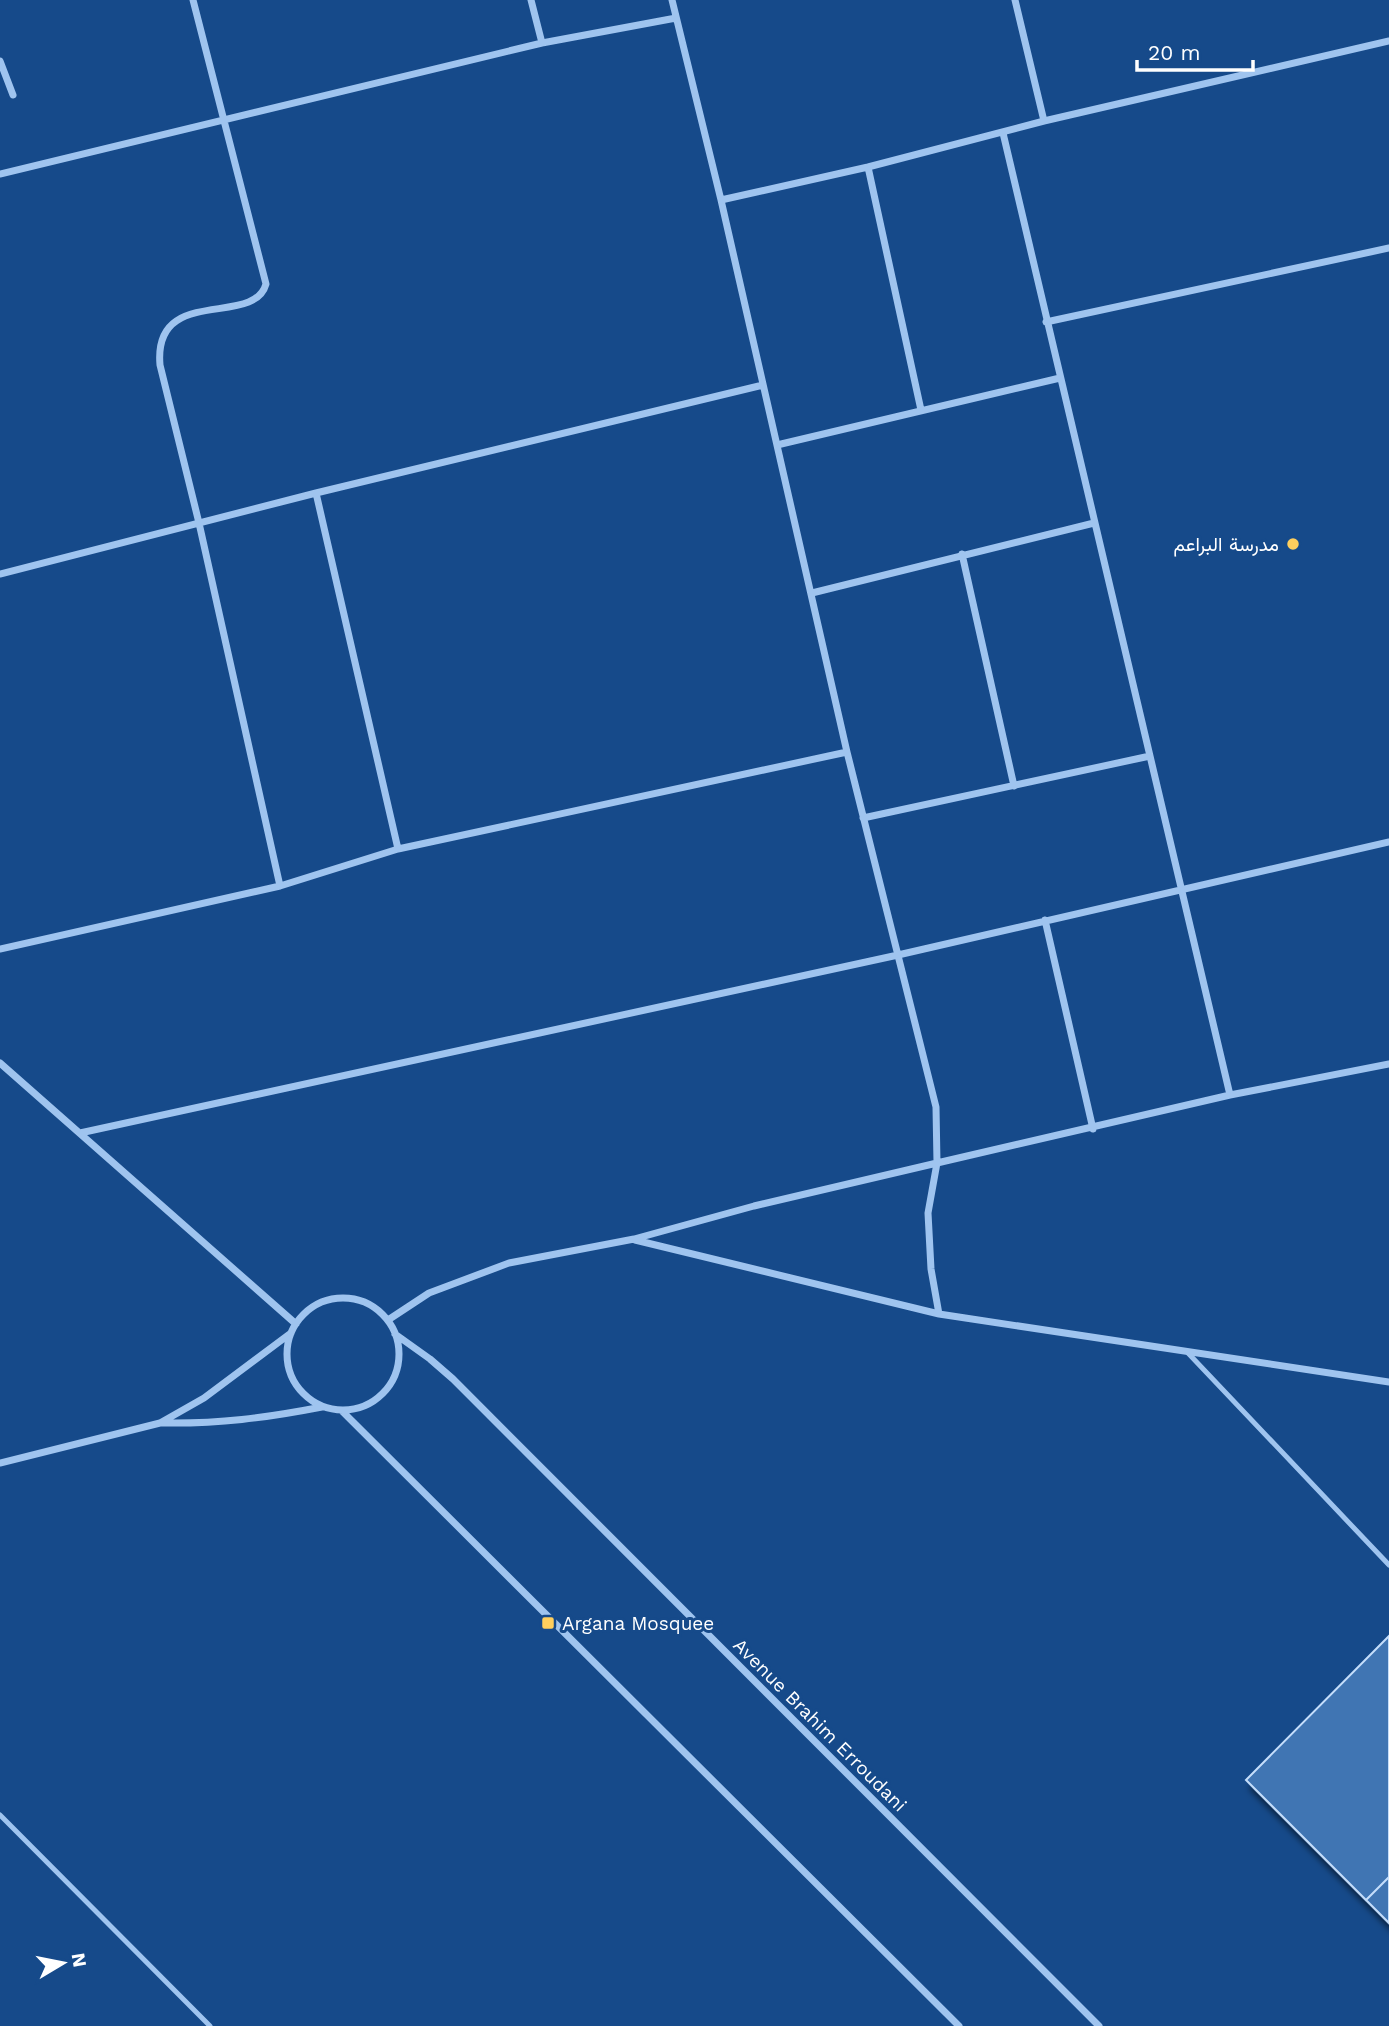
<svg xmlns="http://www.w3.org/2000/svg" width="1389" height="2026" viewBox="0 0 1389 2026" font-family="'Work Sans',Vazirmatn,sans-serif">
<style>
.building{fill:#3f74b3;stroke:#c5defb;stroke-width:2;filter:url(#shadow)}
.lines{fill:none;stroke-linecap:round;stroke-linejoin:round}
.service{stroke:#9fc4ef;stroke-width:5}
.minor{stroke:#9fc4ef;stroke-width:7}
.poi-dot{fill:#ffcf5d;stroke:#164a8a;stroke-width:2.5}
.labels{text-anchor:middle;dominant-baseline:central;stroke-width:6;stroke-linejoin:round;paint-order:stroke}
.poi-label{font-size:19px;fill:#fff;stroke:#164a8a;text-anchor:end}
.street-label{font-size:19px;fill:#fff;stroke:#164a8a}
</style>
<defs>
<filter id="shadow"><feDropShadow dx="4.5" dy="8" stdDeviation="3.5" flood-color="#0009"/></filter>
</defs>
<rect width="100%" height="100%" fill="#164a8a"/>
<path class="building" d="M1389,1636v241l-23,23 -120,-120z
M1389,1877v46l-23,-23z"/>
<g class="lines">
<path class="service" d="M1188,1353l201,212
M0,1815l210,211"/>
<path class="minor" d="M193,0l73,284c-12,44 -113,0 -106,81l39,158 81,363
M531,0l11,43
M672,0l49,200 126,552 89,355 1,56 -9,50 3,56 8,45
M1015,0l29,121
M0,61l13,34
M1003,133l227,962
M868,167l53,243
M0,174l542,-131 134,-25
M721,200l147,-33 176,-46 345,-80
M1046,322l343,-74
M777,445l283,-67
M316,493l82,356
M962,554l52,232
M0,574l316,-81 447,-108
M812,593l282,-70
M863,818l287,-62
M1045,920l48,209
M0,949l280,-63 118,-37 449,-97
M0,1063l296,261
M80,1133l818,-178 491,-113
M635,1240l304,74 450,68
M287 1354a56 56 0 1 1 112 0a56 56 0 1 1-112 0Z
M388,1320l41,-27 80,-30 125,-24 120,-33 183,-43 293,-68 159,-31
M395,1334l35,25 23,20 646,647
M342,1411l617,615
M161,1423c58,1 104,-5 161,-16
M0,1463l160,-40 44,-25 87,-65"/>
</g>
<g class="poi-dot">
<circle cx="1293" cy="544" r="7"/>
<rect x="541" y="1616" width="14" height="14" rx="3.5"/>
</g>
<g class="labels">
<g class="poi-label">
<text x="1279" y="544">مدرسة البراعم</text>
<text x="562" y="1623" text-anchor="start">Argana Mosquee</text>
</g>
<g class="street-label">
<text transform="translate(820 1725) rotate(45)">Avenue Brahim Erroudani</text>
</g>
</g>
<g transform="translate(63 1963) rotate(80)" stroke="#164a8a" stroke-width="5" paint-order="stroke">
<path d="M0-5L12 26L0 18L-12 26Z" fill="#ffffff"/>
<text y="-10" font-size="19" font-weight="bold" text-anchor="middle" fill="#ffffff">N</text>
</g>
<path d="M1137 60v10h116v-10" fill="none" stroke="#ffffff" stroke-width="3.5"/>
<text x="1148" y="60" font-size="21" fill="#ffffff" stroke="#164a8a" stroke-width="5" paint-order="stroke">20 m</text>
</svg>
